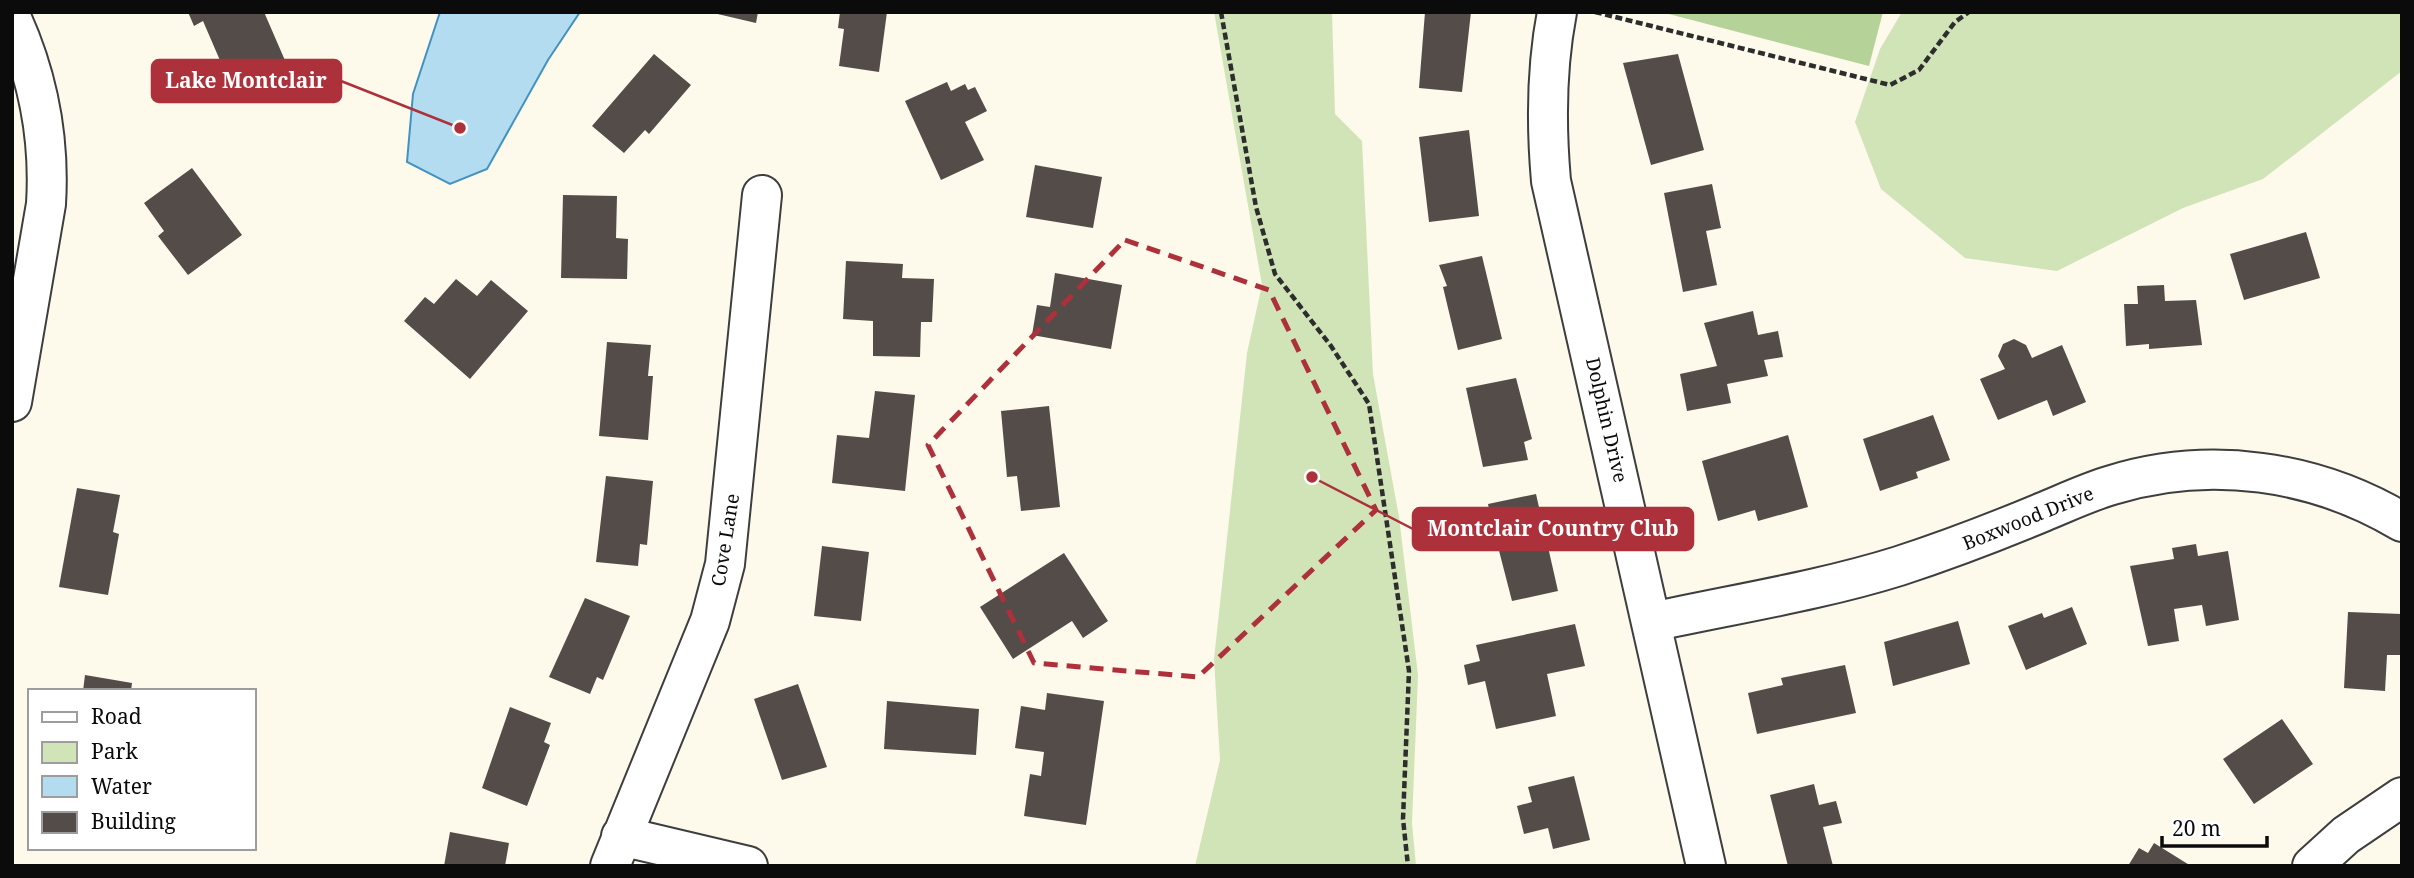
<svg xmlns="http://www.w3.org/2000/svg" width="2414" height="878" viewBox="0 0 2414 878" font-family="'Noto Serif',serif">
<style>
.green{fill:#d0e4b8}
.forest{fill:#b5d399}
.water{fill:#b4dcf0;stroke:#4292c0;stroke-width:2}
.building{fill:#534c49}
.lines{fill:none;stroke-linecap:round;stroke-linejoin:round}
.minor-casing{stroke:#3e3e3e;stroke-width:42}
.path{stroke:#2d2d2d;stroke-width:4.5;stroke-dasharray:7 3.5;stroke-linecap:butt}
.minor{stroke:#fff;stroke-width:38}
.marked{fill:none;stroke:#ad313b;stroke-width:5;stroke-dasharray:14 9;stroke-linejoin:round}
.labels{text-anchor:middle;dominant-baseline:central;stroke-width:7;stroke-linejoin:round;paint-order:stroke}
.street-label{font-size:19px;fill:#0b0b0b;stroke:#fff}
.leader{fill:none;stroke:#ad313b;stroke-width:2.5}
.callout-dot{fill:#ad313b;stroke:#fff;stroke-width:2.5}
.callout{fill:#ad313b;stroke:#ad313b;stroke-width:2.5}
.callout-label{font-size:21px;text-anchor:middle;font-weight:bold;fill:#fff}
</style>
<rect width="100%" height="100%" fill="#fdf9eb"/>
<path class="green" d="M1214,12h118l3,102 27,27 11,233 26,143 19,158 -6,148 4,43h-221l25,-106 -6,-101 33,-306 15,-68z
M1902,12h500v59l-139,108 -80,29 -126,63 -92,-13 -84,-69 -26,-67 25,-73z"/>
<path class="forest" d="M1661,12h222l-14,54z"/>
<path class="water" d="M440,12h140l-32,48 -61,109 -37,15 -43,-22 6,-68z"/>
<path class="building" d="M188,12h76l26,60 -30,13 -11,-24 -24,11 -22,-51 -9,5z
M709,12h49l-2,11z
M840,12h47l-8,60 -40,-6 5,-37 -6,-1z
M1425,12h46l-9,80 -43,-4z
M654,54l37,31 -42,49 -4,-4 -21,23 -32,-27z
M1678,54l26,96 -53,15 -28,-102z
M947,82l4,9 14,-7 3,6 7,-3 12,24 -22,11 19,38 -43,20 -36,-79z
M1469,130l10,86 -50,6 -10,-85z
M1035,165l67,12 -9,51 -67,-11z
M192,168l50,67 -54,40 -30,-39 6,-5 -20,-28z
M1712,184l9,44 -15,3 11,54 -34,7 -19,-99z
M563,195l54,1 -1,42 12,1 -1,40 -66,-1z
M2306,232l14,46 -76,22 -14,-46z
M1482,256l20,83 -44,11 -15,-63 4,-1 -8,-21z
M846,261l57,3 -1,14 32,1 -2,43h-11l-1,35 -47,-1v-35l-30,-2z
M1055,273l67,12 -11,64 -79,-14 5,-30 13,2z
M456,279l21,17 14,-16 37,31 -58,68 -66,-58 21,-24 9,7z
M2164,285l1,16 31,-1 6,45 -53,4v-5l-23,2 -2,-42h14l-1,-18z
M1753,311l5,24 20,-4 5,26 -19,3 4,16 -41,8 4,19 -44,8 -7,-37 37,-8 -13,-43z
M2014,339l12,6 6,13 30,-13 24,57 -33,14 -6,-16 -49,20 -18,-41 25,-10 -7,-13 5,-12z
M607,342l44,3 -3,31h5l-5,64 -49,-4z
M1516,378l16,61 -8,3 4,18 -45,7 -17,-79z
M875,391l40,4 -10,96 -73,-8 5,-48 32,3z
M1049,406l11,101 -39,4 -4,-35 -10,1 -6,-66z
M1933,415l17,45 -34,12 2,6 -38,13 -17,-52z
M1788,435l20,72 -50,14 -3,-11 -37,11 -16,-60z
M606,476l47,5 -6,64 -7,-1 -2,22 -42,-4z
M77,488l43,7 -7,37 6,2 -11,61 -49,-8z
M1536,494l22,97 -46,10 -16,-62 -16,3 -6,-30 15,-3 -1,-5z
M2196,544l2,12 30,-5 11,69 -33,6 -4,-21 -28,4 5,32 -31,5 -18,-80 44,-7 -2,-11z
M822,546l47,6 -8,69 -47,-5z
M1064,553l44,68 -25,17 -11,-17 -59,38 -33,-52z
M585,598l45,18 -27,64 -6,-3 -7,17 -41,-17z
M2072,607l15,37 -61,26 -18,-44 34,-13 2,5z
M2348,612l54,2 -2,41h-13l-2,36 -41,-3z
M1958,621l12,43 -77,22 -9,-44z
M1575,624l10,42 -38,8 9,42 -60,13 -11,-48 -17,4 -4,-20 16,-4 -4,-16z
M1845,665l11,48 -99,21 -9,-41 35,-8 -2,-7z
M85,675l47,8 -1,8h-48z
M798,684l29,83 -45,13 -28,-81z
M1047,693l57,8 -18,124 -62,-9 6,-42 11,2 3,-24 -29,-4 6,-42 24,4z
M887,701l92,8 -3,46 -92,-6z
M510,707l41,16 -7,19 6,3 -23,61 -45,-18z
M2282,719l31,45 -59,40 -31,-45z
M1574,776l16,64 -37,9 -5,-21 -24,6 -7,-28 15,-4 -4,-15z
M1814,784l5,21 17,-4 6,22 -19,4 10,39h-45l-18,-71z
M450,832l59,11 -4,23h-61z
M2154,843l37,23h-63l11,-18 9,5z"/>
<g class="lines">
<defs>
<path id="minor" d="M1557,12c-11,57 -11,112 -6,169l155,685
M12,19c27,60 38,120 34,185l-34,198
M1652,622c82,-18 167,-31 247,-56 49,-16 96,-34 144,-54 22,-9 45,-20 69,-27 97,-30 203,-15 290,37
M621,836l127,30
M610,866l100,-245 15,-57 37,-369
M2312,866l34,-31 56,-38"/>
</defs>
<use href="#minor" class="minor-casing"/>
<path class="path" d="M1221,12l35,195 19,67 56,72 38,58 40,267 -6,148 5,47
M1595,12l295,73 29,-15 36,-48 14,-10"/>
<use href="#minor" class="minor"/>
</g>
<path class="marked" d="M1125,240l144,50 107,220 -178,167 -164,-14 -106,-218z"/>
<g class="labels">
<g class="street-label">
<text transform="translate(1607 420) rotate(77)">Dolphin Drive</text>
<text transform="translate(2028 518) rotate(-22)">Boxwood Drive</text>
<text transform="translate(725 540) rotate(-81)">Cove Lane</text>
</g>
</g>
<path class="leader" d="M460 128L341 81M1312 477L1413 529"/>
<g class="callout-dot">
<circle cx="460" cy="128" r="7"/>
<circle cx="1312" cy="477" r="7"/>
</g>
<g class="callout">
<rect x="152" y="60" width="189" height="42" rx="7"/>
<rect x="1413" y="508" width="280" height="42" rx="7"/>
</g>
<g class="callout-label">
<text x="246" y="88">Lake Montclair</text>
<text x="1553" y="536">Montclair Country Club</text>
</g>
<rect width="2414" height="878" fill="none" stroke="#0b0b0b" stroke-width="28"/>
<rect x="28" y="689" width="228" height="161" fill="#ffffff" stroke="#9d9d9d" stroke-width="2"/>
<rect x="42" y="712" width="35" height="10" fill="#ffffff" stroke="#9d9d9d" stroke-width="2"/>
<text x="91" y="724" font-size="21" fill="#0b0b0b">Road</text>
<rect x="42" y="742" width="35" height="21" fill="#d0e4b8" stroke="#9d9d9d" stroke-width="2"/>
<text x="91" y="759" font-size="21" fill="#0b0b0b">Park</text>
<rect x="42" y="776" width="35" height="21" fill="#b4dcf0" stroke="#9d9d9d" stroke-width="2"/>
<text x="91" y="794" font-size="21" fill="#0b0b0b">Water</text>
<rect x="42" y="812" width="35" height="21" fill="#534c49" stroke="#9d9d9d" stroke-width="2"/>
<text x="91" y="829" font-size="21" fill="#0b0b0b">Building</text>
<path d="M2162 836v10h105v-10" fill="none" stroke="#0b0b0b" stroke-width="3.5"/>
<text x="2172" y="836" font-size="21" fill="#0b0b0b" stroke="#ffffff" stroke-width="5" paint-order="stroke">20 m</text>
</svg>
